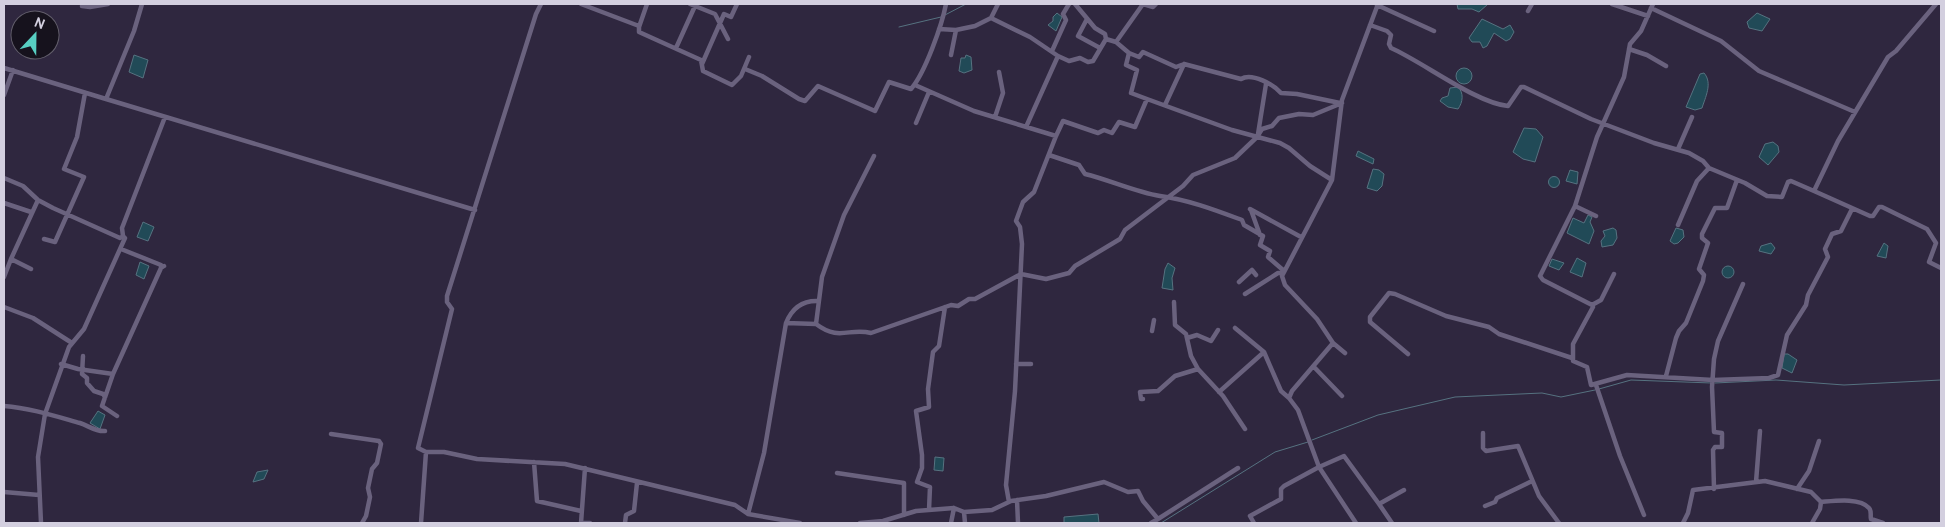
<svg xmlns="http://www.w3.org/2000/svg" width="1945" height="527" viewBox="0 0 1945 527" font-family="Overpass,sans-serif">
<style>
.water{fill:#214a57;stroke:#567280}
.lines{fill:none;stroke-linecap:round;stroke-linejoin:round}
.stream{stroke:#567280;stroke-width:1}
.minor{stroke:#6a627e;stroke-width:4.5}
</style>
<rect width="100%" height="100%" fill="#2f273f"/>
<path class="water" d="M1457,4h31l-9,8 -7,-3h-14z
M1057,13l5,4 -6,14 -8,-6 5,-4v-4z
M1757,13l13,6 -8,12 -13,-3 -2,-6z
M1482,19l21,10 7,-4 4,7 -4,7 -4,2 -12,-8 -7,13 -4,2 -3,-6h-8l-3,-4z
M134,55l14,5 -5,18 -14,-6z
M966,55l5,2 1,13 -8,3 -5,-2 2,-13h4z
M1456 76a8 8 0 1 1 16 0a8 8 0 1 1-16 0Z
M1704,73c9,10 1,25 -2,35l-7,2 -9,-3 14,-33z
M1458,87c6,6 5,15 0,22l-10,-2 -8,-6 2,-3 6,-2 2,-8z
M1524,128l12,1 7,8 -8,25 -12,-3 -10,-7z
M1773,142l5,4 1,6 -11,13 -9,-8 6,-13z
M1358,151l16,8 -1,5 -17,-8z
M1373,169l6,1 5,4 -2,12 -5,5 -10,-3z
M1570,170l8,2 -1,12 -11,-3z
M1548.5 182a5.5 5.5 0 1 1 11 0a5.5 5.5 0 1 1-11 0Z
M1588,215l4,2 -2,5 4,9 -5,13 -22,-11 6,-15 11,5z
M143,222l11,5 -6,14 -11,-4z
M1613,228l3,2 1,8 -4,7 -11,2 -1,-6 4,-5 -2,-5z
M1676,228l7,2 1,7 -6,6 -4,1 -4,-3z
M1771,243l4,5 -4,6 -12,-3 2,-5z
M1884,243l4,3 -2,12 -9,-2z
M1577,258l9,5 -4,14 -12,-5z
M1552,259l12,4 -5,7 -10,-4z
M140,262l9,4 -5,13 -8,-4z
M1168,263l7,5 -3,10 1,12 -11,-2 3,-19z
M1722 272a6 6 0 1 1 12 0a6 6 0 1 1-12 0Z
M1784,354h4l9,6 -5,13 -10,-5z
M98,411l7,4 -5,14 -10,-6z
M935,457l9,1 -1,13 -9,-1z
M268,470l-4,9 -11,3 4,-10z
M1098,514l1,9h-35v-6z"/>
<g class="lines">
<path class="stream" d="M945,15l21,-11
M899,27l42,-10
M1715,383l61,-3 68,5 97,-5
M1599,389l32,-9 80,3
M1312,440l66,-25 77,-18 87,-4 19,4 34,-7
M1161,523l114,-71 33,-10"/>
<path class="minor" d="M541,4l-5,10 -89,282v6l5,7 -34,139 8,4h18l33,7 88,5 170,41 13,9 52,9
M581,4l58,22v6l62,28 2,11 29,14 9,-9 8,-19
M690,4l25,10 13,25
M1075,4l20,24 10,6 1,5
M1143,4l10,3 3,-3
M1612,4l36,12
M1936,4l-40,47 -8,6 -50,84 -24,50 56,25h3l6,-9h3l45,22 9,14 -7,19 12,6
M1377,5l57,26
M82,6l8,1 18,-3
M1651,8l70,33 38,30 96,41
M1528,11l4,-7
M991,18l7,-14
M1087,19l-9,17 22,12
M1370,25l17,6 4,4 -2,9 2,4c32,14 85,55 117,58l13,-19h3l67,32 63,24 35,10 14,8 6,7 36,15 22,13 15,1 6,-15 3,-1 23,10
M639,27l8,-23
M939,29l17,1 -5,25
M956,30l19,-4 16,-8 39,19 28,19
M1116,42l13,11 10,4 4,-5 33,15 8,-3 57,15c11,-7 33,6 40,14l16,1 43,9
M676,48l19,-42
M1629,49l18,6 19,11
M1052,51l14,-31 -3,-6 6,-10
M1129,53l-3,12 11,5 -6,23 16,6
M702,64l22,-50 7,3 6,-13
M4,68l102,31 28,-68 8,-27
M745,69l17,7 37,23 6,2 13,-15 57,25 14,-29 22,7c14,-16 31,-64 35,-85
M915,85l59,26 82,25 -22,56 -11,10 -7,19 4,6 2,17 -7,147 -9,94 3,17
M4,95l9,-25
M106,99l369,111
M1165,105l19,-41
M995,117l8,-24 -4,-21
M916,123l13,-31
M1026,127l32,-71 11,5 11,-3 8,4 5,-1 13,-22 10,3 27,-38
M1258,134l8,-50
M1056,136l7,-15 35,12 6,-3 8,3 7,-11 16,5 12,-28 85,31 48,13 9,5 21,18 22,14 -50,96 3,9 32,34 16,24 -41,48 -3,7
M1678,149l14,-32
M1049,155l30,10 6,9c25,6 50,18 75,22 29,4 55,14 82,24l2,5 19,11 -3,9 10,6 -2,6 15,13
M4,178l19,8 15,14 15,8 67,30 3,-2 -1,-8 43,-111
M1332,180l10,-80 36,-96
M4,203l27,9
M1575,206l-35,70 3,4 49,25
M1250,209l51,28
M1251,210l9,25
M1596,216l-21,-10 22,-69 27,-60 6,-33 11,-13 12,-27
M1678,225l19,-44 12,-13
M44,239l11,3 29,-65 -20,-8 13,-32 8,-44
M121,249l40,16v3
M31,269l-20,-10 27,-59
M1614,274l-13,26 -9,5 1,2 -20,37v17l14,6 4,18 36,-10 86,5 56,-2 9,-3 9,-40 19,-30 2,-10 20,-38 -3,-8 7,-15 9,-3 11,-22
M4,277l7,-18
M1239,282l13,-12 4,5
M1245,294l33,-21h4
M1174,302l1,23 11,9 5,22 7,13 25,27 22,33
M4,307l29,11 39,25
M786,323l30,1 6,-47 22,-62 30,-59
M816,324c24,18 33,3 55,9l80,-28 7,1 11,-7h6l46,-25 25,5 23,-6 6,-7 45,-27 5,-9 58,-44 10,-11 42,-17 22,-21 5,-8 10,-3 7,-8 20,-4 14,1 29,-12
M1235,328l29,24 17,39 8,7 9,12 21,57 25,-11 35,48 25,-14
M1152,331l2,-11
M1187,338l10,-3 14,6 7,-11
M1333,343l12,10
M1408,354l-38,-32v-5l19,-24 6,1 51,22 43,11 10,7 73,24
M83,356l-1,18 5,4v5l7,8 9,3 2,3
M61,364l17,5 35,5
M1016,364h15
M1314,367l28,29
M1666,376l10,-38 3,-7 7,-8 17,-42 1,-6 -5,-6 9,-26 -6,-5v-4l13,-26h12l10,-28
M1596,385l24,71 24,59
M1219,392l45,-40
M1143,399h-2l-1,-7 18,-1 17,-15 23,-7
M4,406c26,2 51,10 76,17 9,3 16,9 25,8
M117,416l-15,-10 11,-32 48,-106 3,-2
M1483,433v15l3,3 32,-5 21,50 20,27
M331,434l48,7 2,3 -4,19 -5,6 -4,19 2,9 -4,19 -4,7
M534,462l3,39 44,10
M837,473l67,10v32
M1756,482l4,-51
M1714,489l-1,-39 2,-3h7v-14l-8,-1 -2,-45 2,-28 4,-18 25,-57
M1797,489l12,-18 10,-30
M4,492l35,3
M1017,500l1,23
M1379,504l13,19
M1485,506l10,-4 2,-4 35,-17
M954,508l10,4 28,-2 19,-9 35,-5 58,-14 24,10 10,-1 5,10 15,18 -7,4
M929,510l1,-23 -13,-5 5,-14v-13l-6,-44 13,-4 -1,-18 5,-37 6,-6 6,-39
M964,512l1,11
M748,514l16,-61 22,-130c6,-15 17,-23 33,-22
M1158,519l80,-51
M41,523l-3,-66 7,-43 24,-67 15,-18 41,-91 -2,-2
M421,523l5,-71
M581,523l4,-55
M584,523h6
M625,523l1,-8 8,-4 3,-28
M860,523l23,-2 33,-10 38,-3 -3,15
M1254,523l-4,-7 31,-17v-10l3,-3 35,-19 37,56
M1683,523l5,-10 5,-23 72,-9 46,11 10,10c12,-1 39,-5 48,6 3,3 1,8 2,11l12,4
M1812,523l8,-14 1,-7"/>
</g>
<rect width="1945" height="527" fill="none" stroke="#d3cfdf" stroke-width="10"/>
<g transform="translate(35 35) rotate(22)"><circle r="24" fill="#16121d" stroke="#625e6b"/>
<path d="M0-4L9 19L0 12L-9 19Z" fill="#57cec2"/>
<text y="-8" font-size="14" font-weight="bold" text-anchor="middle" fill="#d3cfdf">N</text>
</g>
</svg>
